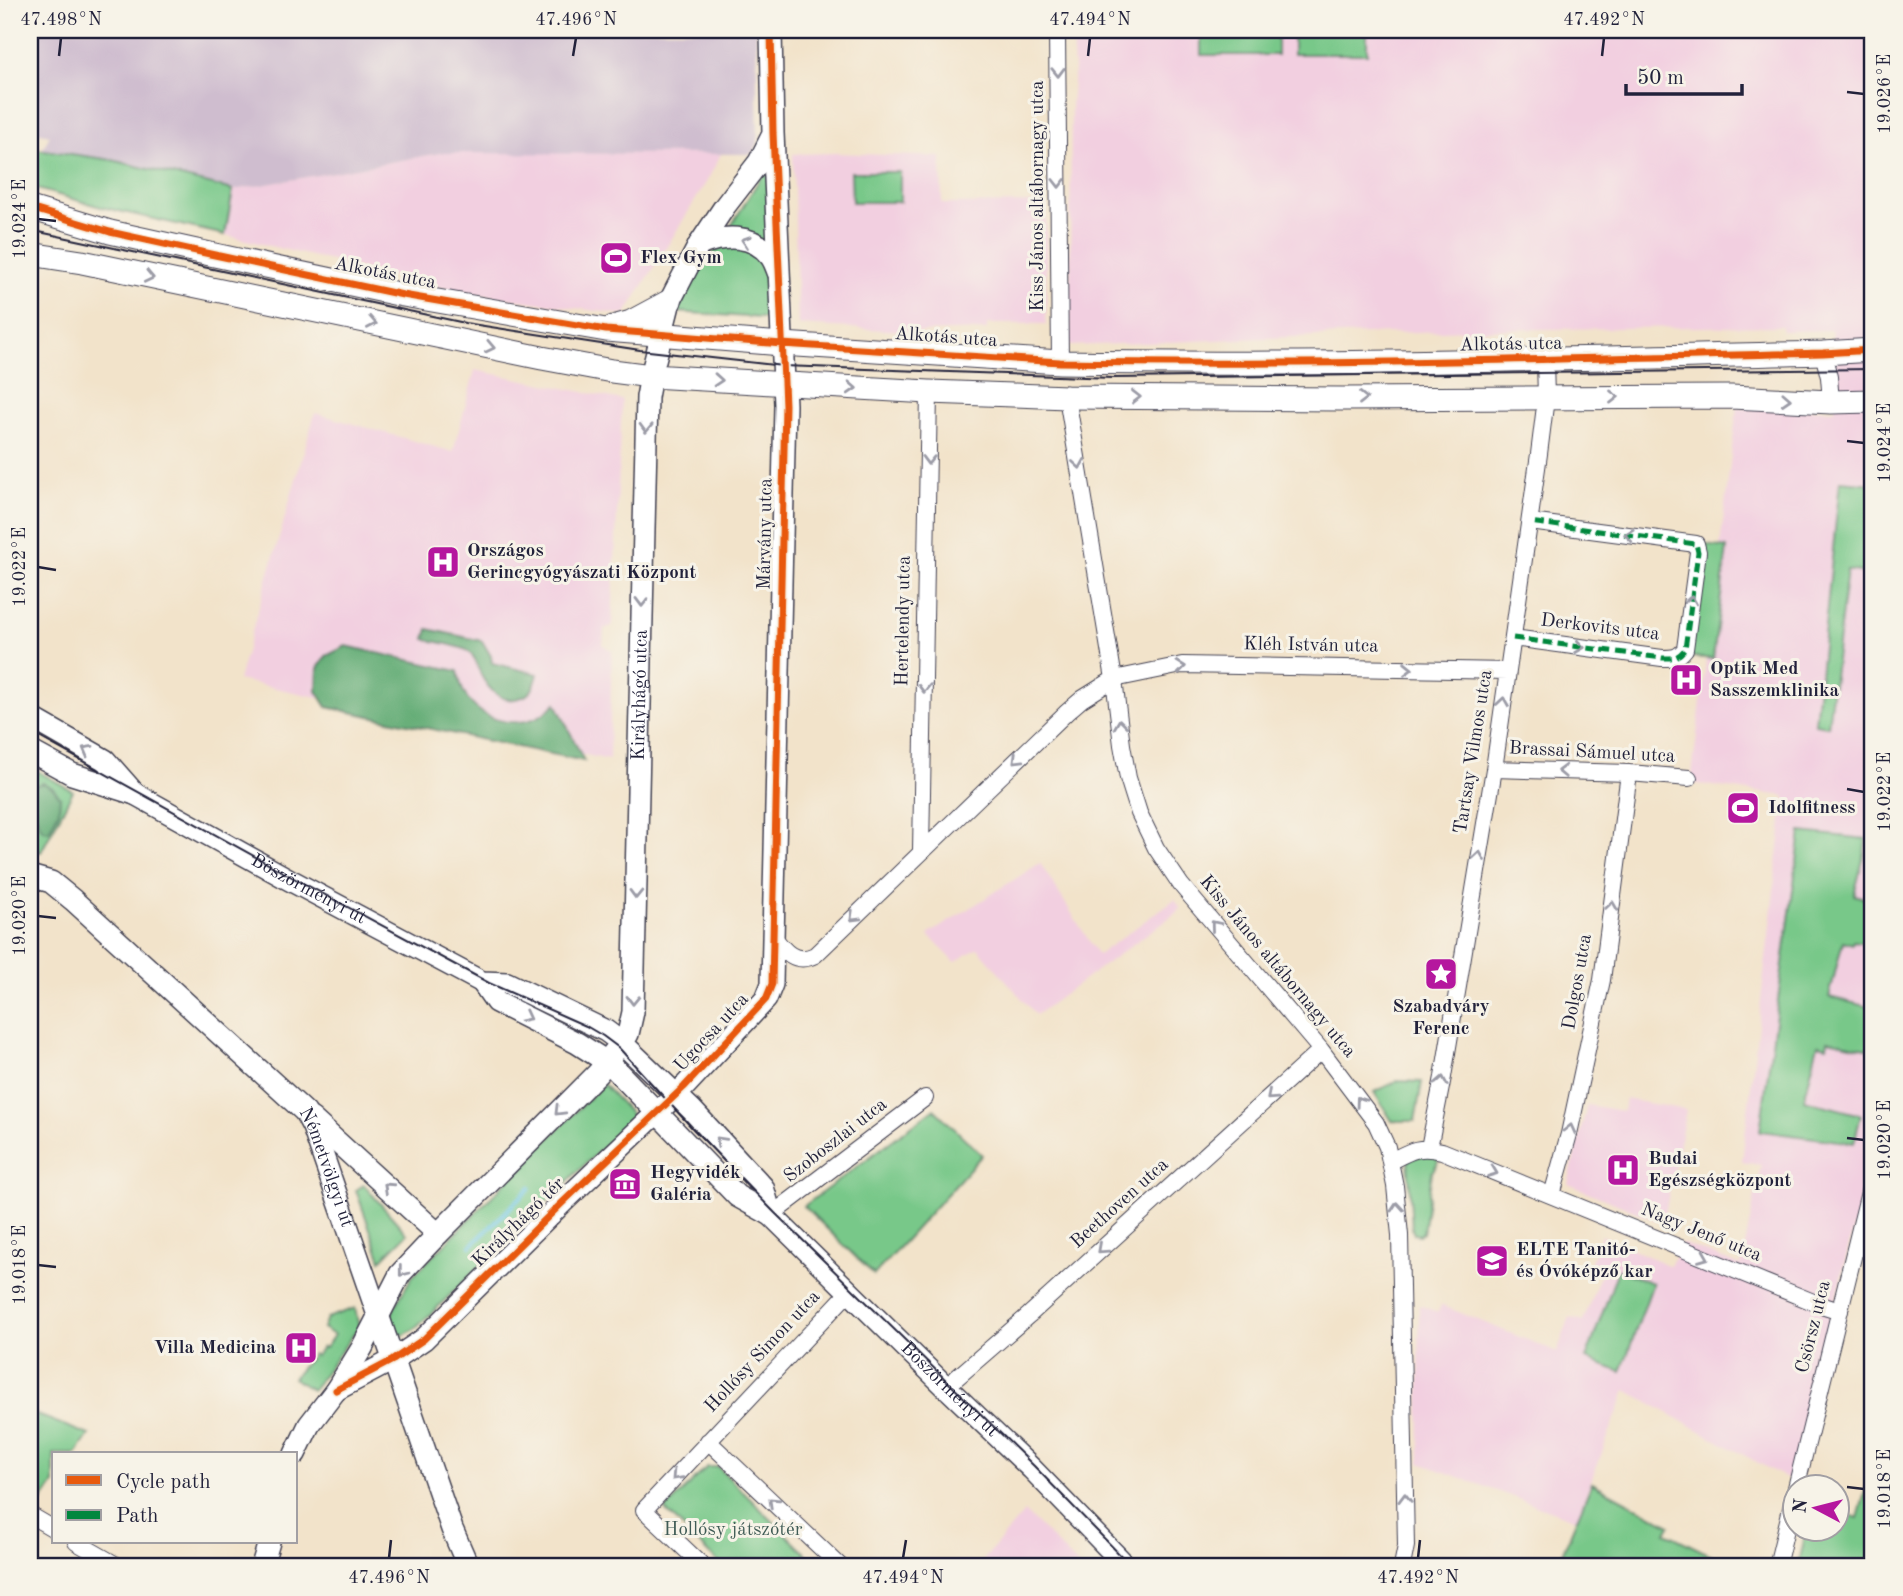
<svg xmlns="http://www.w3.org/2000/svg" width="1903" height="1596" viewBox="0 0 1903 1596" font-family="'Old Standard TT',serif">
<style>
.built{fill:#f2cfe0}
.industrial{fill:#cfbdcf}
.green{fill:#78c889;stroke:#4d7562;stroke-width:2}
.forest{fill:#62ac75;stroke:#426758;stroke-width:2}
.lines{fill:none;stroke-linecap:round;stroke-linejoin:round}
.stream{stroke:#66c5e4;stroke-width:4.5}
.minor-casing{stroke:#413f50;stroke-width:18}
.tertiary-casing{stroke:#413f50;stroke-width:24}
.secondary-casing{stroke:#413f50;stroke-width:25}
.minor{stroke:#fff;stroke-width:16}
.tertiary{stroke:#fff;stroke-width:21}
.secondary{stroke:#fff;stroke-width:23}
.tram{stroke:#22223b;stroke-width:2}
.quiet{stroke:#00873e;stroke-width:5;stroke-dasharray:10 5;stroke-linecap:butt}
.cycleway-casing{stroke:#f7f3e8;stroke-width:11}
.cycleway{stroke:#e8590c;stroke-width:7}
.oneway{stroke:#9c9ca7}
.ticks{fill:none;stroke:#22223b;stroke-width:2.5}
.labels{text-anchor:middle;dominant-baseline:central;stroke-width:6;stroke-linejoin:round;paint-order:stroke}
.street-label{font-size:19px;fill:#22223b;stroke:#f7f3e8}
.poi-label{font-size:19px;font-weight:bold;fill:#22223b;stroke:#f7f3e8;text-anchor:start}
.park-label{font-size:19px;fill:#405c56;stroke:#f7f3e8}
.neatline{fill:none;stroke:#22223b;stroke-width:2.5}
.ticks-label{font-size:18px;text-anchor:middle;fill:#22223b}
</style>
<rect width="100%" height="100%" fill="#f7f3e8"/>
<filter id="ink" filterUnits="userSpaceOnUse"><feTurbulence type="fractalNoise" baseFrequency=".0143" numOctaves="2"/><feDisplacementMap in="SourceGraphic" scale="14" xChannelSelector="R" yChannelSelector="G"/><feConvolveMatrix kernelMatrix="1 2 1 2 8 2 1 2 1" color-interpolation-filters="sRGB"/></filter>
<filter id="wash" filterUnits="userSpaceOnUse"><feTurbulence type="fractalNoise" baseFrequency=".00686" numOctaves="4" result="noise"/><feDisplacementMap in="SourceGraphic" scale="28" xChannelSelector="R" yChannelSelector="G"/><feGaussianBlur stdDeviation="1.57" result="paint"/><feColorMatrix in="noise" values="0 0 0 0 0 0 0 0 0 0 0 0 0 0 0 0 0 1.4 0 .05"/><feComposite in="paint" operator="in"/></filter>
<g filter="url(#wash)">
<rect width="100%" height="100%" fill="#f2e3ca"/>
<path class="built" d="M1068,30h805v1119l-82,332 -165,-91 -50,130 -156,-57 -1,-158 19,7 3,-7 116,47 13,-35 13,4 19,-51 -12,-6 11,-29 69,31 12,-23 59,23 20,-101 -19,-3 43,-366 -94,-13 46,-376 98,3 -3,-80 -50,1v-5l-315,4 -397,16 1,-240 3,-37 -2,-30 -4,-6z
M440,153h143l138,1 -14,27 -82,134 -169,-24 -231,-56 8,-45z
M835,153l106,4 1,47 104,-1v121h-59v6l-67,2 -122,-7 -5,-171z
M475,370l147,30 -10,226 -8,3 -1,16 9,6 -3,109 -371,-80 77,-267 138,39z
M1040,863l58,92 77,-56 6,10 -145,106 -58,-67 -23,14 -27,-27z
M1625,1099l61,11 -23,113 -95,-39 19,-79 36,6z
M1025,1512l54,54h-101z"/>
<path class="industrial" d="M30,30h726l2,113 -7,11 -311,-1 -207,37 -121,-30 -70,-10 8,-15 -20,-4z"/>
<path class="green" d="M1201,30h76v25h-76z
M1293,30h74v24h-74z
M30,148l82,12 121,30 -8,45 -124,-28 -71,-20z
M764,172l5,1 2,72 -43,-14z
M851,172h49v30h-48z
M724,245c5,1 12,0 17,1 33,7 32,47 34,73l-98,-7c11,-24 23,-54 47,-67z
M1840,481l33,3v90l-26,-4 -19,156 -13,-2z
M1700,544l27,4 -14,111 -27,-3z
M30,767l43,24 -32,61 -11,-1z
M1801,832l65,7 -2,17 -10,39 19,5v44l-19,-3 -1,3 -10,-3 -14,56 44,11v28l-3,13 -42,-9 -1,6 -9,-2 -14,56 57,15 -7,28 -94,-12z
M1397,1081l25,1 -7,39h-23l-18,-29z
M603,1084l31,33 -218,211 -12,7 -6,-2 -7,-14 2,-9 18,-32z
M934,1109l48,46 -108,120 -70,-69z
M1418,1155l21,1 -2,8 -5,8 -9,61 -4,2 -5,-1 -2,-5 -4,-70z
M364,1185l43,49 -26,26 -25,-70z
M1618,1270l35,13 -32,89 -35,-13z
M355,1308l4,19 -47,63 -19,-12 20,-24 3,2 6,-9 3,1 9,-13 -11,-7 4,-10z
M30,1412l59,23 -13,19h-22v30l-14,20 -10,-6z
M1873,1464v102h-75l9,-36h29l1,-19 21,7z
M707,1467h11l100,99h-96l-57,-56z
M1592,1483l78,42 -4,8 67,33h-176z"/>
<path class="forest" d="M428,629l54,12 9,15 1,7 46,11c-3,12 -6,21 -19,24 -17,6 -31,-9 -38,-23 -4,-9 -5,-18 -13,-24 -7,-5 -33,-9 -43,-12z
M346,646l112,25c1,6 2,12 4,17 12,31 53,44 81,26 5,-3 9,-7 13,-11l28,58 -257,-54 -10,-16 1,-23 8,-12z
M43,783l10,5 7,9 -1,14 -10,20 -6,-1c-8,-11 -12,-30 -10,-44z"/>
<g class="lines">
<path class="stream" d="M471,1246l59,-58"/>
</g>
</g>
<g filter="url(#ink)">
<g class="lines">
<defs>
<path id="minor" d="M1057,30l3,332
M1823,353l6,24 2,25
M1067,397l47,282 8,66 6,33 11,35 17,35 25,37 140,165 55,73 11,24 8,39 5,49 6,311 -4,20
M1513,638l149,20c12,0 16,0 23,-9l13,-97 -2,-8 -166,-22
M1494,769l135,4 60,5
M921,851l8,-459
M773,936c11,15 22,29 42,19l252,-243 15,-13 32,-20 68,-14 326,6
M1429,1148l14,-71 51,-308 45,-315 7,-56 -1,-38
M1391,1161c19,-10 28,-16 51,-10l376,153 22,7
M1552,1195l17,-61 33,-154 27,-207
M771,1215l154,-117
M946,1387l83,-72 292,-265
M708,1441l132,125
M1796,1488l77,-312
M30,1515l24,14
M76,1542l42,24
M703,1566l-59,-56 205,-218
M1777,1566l17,-70"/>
<g id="tertiary">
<path d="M699,245c24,-10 55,-12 72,12 3,4 5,10 7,15"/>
<path d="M30,717l75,43 30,34"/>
<path id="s1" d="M30,751l42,23 63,20 153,85 194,103 25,1 99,48 16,12 70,67 71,77 8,28"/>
<path id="s2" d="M30,876l21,6 22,18 232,212 8,15 139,402 16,37"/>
<path id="s3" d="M482,982l14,20 81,41 30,19 9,8 121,126 34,19 175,172 86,82 94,97"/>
<path d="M311,1118l127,116"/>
<path d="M336,1390l57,-30 31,-21 138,-136 122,-116 82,-88 6,-15 13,-579 -12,-272 -2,-103"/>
<path id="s4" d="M295,1454l14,-29 27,-35 26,-42 38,-74 38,-40 160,-161 30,-39 5,-22 14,-615 4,-21 19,-75 29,-56 26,-39 34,-44 12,-24"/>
<path d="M262,1566l7,-24"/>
</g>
<path id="secondary" d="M30,208l80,24 100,22 193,41 203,35 176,14 278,18c255,4 509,-3 763,-9l50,-3
M30,254l52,8 460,96 70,13 39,5 278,16 138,5 275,2 389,-2 100,5 42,-1
M613,327l18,-5 39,-21"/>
</defs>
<use href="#minor" class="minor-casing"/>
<use href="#tertiary" class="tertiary-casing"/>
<use href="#secondary" class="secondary-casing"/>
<use href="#minor" class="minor"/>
<use href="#tertiary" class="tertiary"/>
<use href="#secondary" class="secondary"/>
<path class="tram" d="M30,230l435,93 175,27 143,16 330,12 760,-9
M30,732l260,144 199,107 97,43 17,10 16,12 75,82 81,83 259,253 97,100"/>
<path class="quiet" d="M1513,638l149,20c12,0 16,0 23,-9l13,-97 -2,-8 -166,-22"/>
<defs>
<path id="cycleway" d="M30,208l80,24 100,22 193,41 203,35 176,14 278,18c255,4 509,-3 763,-9l50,-3
M336,1390l57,-30 31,-21 138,-136 122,-116 82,-88 6,-15 13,-579 -12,-272 -2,-103"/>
</defs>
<use href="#cycleway" class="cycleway-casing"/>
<use href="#cycleway" class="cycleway"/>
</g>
<defs><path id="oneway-chevron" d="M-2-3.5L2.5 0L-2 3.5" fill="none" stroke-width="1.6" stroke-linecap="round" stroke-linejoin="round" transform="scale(1.75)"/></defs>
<g class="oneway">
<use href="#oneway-chevron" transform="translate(1058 72) rotate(89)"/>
<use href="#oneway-chevron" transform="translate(1059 183) rotate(90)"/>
<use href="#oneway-chevron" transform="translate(746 241) rotate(-162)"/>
<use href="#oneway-chevron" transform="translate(149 277) rotate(12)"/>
<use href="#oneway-chevron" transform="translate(372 323) rotate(11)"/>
<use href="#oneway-chevron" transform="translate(490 347) rotate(12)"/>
<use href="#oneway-chevron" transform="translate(718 380) rotate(4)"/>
<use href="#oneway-chevron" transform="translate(852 388) rotate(3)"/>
<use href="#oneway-chevron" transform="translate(1136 397)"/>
<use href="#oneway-chevron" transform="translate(1614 397)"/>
<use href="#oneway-chevron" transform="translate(1363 398)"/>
<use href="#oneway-chevron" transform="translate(1786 399) rotate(3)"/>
<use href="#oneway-chevron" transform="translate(646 428) rotate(92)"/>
<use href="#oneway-chevron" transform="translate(928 460) rotate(91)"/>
<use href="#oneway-chevron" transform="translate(1079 464) rotate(81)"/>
<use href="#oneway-chevron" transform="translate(1629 535) rotate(-173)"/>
<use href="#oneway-chevron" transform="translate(1691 600) rotate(-82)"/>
<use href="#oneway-chevron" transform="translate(642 602) rotate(91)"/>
<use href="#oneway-chevron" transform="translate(1580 647) rotate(8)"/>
<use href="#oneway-chevron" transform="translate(1181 667) rotate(-6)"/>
<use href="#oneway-chevron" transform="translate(1408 669) rotate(1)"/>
<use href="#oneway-chevron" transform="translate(924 688) rotate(91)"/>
<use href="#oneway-chevron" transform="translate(1503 702) rotate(-82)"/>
<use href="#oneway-chevron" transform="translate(1120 724) rotate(-97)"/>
<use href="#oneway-chevron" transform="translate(87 750) rotate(-151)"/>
<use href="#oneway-chevron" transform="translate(1017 759) rotate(136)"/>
<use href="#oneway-chevron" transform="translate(1562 771) rotate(-178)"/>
<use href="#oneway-chevron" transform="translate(1479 856) rotate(-81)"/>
<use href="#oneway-chevron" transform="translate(636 894) rotate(91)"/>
<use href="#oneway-chevron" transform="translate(1612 906) rotate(-82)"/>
<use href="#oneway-chevron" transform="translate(854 917) rotate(136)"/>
<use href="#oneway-chevron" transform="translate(1215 925) rotate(-130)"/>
<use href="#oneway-chevron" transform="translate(633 1000) rotate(91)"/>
<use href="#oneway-chevron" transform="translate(526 1017) rotate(27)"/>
<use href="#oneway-chevron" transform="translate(1442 1081) rotate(-80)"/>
<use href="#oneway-chevron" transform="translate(1271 1096) rotate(138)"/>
<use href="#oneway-chevron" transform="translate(1360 1101) rotate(-126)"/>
<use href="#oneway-chevron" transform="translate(559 1111) rotate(135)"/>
<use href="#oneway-chevron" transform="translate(1570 1129) rotate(-77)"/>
<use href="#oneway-chevron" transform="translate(720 1141) rotate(-133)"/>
<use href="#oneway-chevron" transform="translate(1493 1172) rotate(21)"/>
<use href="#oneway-chevron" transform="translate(388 1187) rotate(-137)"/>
<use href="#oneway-chevron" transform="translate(1397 1207) rotate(-95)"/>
<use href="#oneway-chevron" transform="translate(1102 1249) rotate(138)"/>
<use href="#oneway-chevron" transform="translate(1704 1257) rotate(22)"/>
<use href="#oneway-chevron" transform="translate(403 1272) rotate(128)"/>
<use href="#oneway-chevron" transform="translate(676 1476) rotate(133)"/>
<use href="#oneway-chevron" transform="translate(1405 1498) rotate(-91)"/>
<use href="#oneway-chevron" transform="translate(773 1502) rotate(-137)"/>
</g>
</g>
<path class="ticks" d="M59,56l2,-18M573,56l3,-18M1088,56l2,-18M1602,56l2,-18M1847,92l17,2M38,219l18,2M1847,441l17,2M38,567l18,3M1847,789l17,3M38,916l18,2M1847,1138l17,2M38,1265l18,2M1847,1487l17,2M389,1558l2,-18M903,1558l3,-18M1418,1558l2,-18"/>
<defs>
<symbol id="stadium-square" viewBox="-11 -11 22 22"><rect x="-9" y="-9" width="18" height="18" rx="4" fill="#b5179e" stroke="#f7f3e8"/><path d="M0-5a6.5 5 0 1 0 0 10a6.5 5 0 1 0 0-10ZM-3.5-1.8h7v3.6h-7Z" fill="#fff"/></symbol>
<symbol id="hospital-square" viewBox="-11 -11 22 22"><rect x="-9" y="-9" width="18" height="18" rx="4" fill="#b5179e" stroke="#f7f3e8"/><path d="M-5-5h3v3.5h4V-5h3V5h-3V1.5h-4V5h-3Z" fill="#fff"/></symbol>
<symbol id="sight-square" viewBox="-11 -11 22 22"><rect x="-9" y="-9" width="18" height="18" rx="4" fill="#b5179e" stroke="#f7f3e8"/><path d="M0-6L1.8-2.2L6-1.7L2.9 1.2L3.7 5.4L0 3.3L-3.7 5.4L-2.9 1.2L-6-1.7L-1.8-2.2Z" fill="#fff"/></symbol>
<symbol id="museum-square" viewBox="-11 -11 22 22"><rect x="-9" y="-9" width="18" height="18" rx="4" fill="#b5179e" stroke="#f7f3e8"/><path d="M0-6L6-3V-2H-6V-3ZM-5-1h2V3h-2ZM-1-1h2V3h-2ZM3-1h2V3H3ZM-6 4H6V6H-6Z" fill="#fff"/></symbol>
<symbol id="university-square" viewBox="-11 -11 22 22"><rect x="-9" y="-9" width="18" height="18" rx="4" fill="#b5179e" stroke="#f7f3e8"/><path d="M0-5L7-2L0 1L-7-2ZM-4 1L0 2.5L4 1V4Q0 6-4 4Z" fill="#fff"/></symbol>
</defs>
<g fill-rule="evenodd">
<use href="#stadium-square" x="597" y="239" width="38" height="38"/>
<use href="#hospital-square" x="424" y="543" width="38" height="38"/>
<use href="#hospital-square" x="1667" y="661" width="38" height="38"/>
<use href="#stadium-square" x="1724" y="789" width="38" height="38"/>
<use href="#sight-square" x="1422" y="955" width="38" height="38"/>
<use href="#hospital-square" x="1604" y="1151" width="38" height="38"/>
<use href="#museum-square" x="606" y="1165" width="38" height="38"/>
<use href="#university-square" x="1473" y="1242" width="38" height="38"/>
<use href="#hospital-square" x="282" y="1329" width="38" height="38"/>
</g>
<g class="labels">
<g class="street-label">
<text transform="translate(1038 196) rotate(-90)">Kiss János altábornagy utca</text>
<text transform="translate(385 274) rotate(11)">Alkotás utca</text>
<text transform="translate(946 338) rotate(4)">Alkotás utca</text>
<text transform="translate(1511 345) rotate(-1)">Alkotás utca</text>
<text transform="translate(766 534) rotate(-89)">Márvány utca</text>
<text transform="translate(904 621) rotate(-89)">Hertelendy utca</text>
<text transform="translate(1600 628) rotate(7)">Derkovits utca</text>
<text transform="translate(1311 646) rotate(1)">Kléh István utca</text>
<text stroke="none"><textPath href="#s4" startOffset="880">Királyhágó utca</textPath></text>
<text transform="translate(1474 752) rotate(-81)">Tartsay Vilmos utca</text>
<text transform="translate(1592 753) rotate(3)">Brassai Sámuel utca</text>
<text stroke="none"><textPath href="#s1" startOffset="312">Böszörményi út</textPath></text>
<text transform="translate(1277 967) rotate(50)">Kiss János altábornagy utca</text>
<text transform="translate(1578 982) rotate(-80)">Dolgos utca</text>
<text transform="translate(712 1033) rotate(-47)">Ugocsa utca</text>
<text transform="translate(836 1141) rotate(-38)">Szoboszlai utca</text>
<text stroke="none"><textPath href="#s2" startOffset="424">Németvölgyi út</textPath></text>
<text transform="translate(1120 1204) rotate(-42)">Beethoven utca</text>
<text transform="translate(519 1223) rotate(-44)">Királyhágó tér</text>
<text transform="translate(1701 1233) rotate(22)">Nagy Jenő utca</text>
<text transform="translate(1814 1327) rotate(-76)">Csörsz utca</text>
<text transform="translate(763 1352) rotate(-47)">Hollósy Simon utca</text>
<text stroke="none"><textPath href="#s3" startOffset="626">Böszörményi út</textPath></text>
</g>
<g class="poi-label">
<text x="640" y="258">Flex Gym</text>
<text x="467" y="551">Országos<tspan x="467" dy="22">Gerincgyógyászati Központ</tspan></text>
<text x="1710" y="669">Optik Med<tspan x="1710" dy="22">Sasszemklinika</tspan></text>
<text x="1768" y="808">Idolfitness</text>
<text x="1441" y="1007" text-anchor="middle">Szabadváry<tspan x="1441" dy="22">Ferenc</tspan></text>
<text x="1648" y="1159">Budai<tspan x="1648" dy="22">Egészségközpont</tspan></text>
<text x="650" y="1173">Hegyvidék<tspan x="650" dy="22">Galéria</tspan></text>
<text x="1516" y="1250">ELTE Tanitó-<tspan x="1516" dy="22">és Óvóképző kar</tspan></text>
<text x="276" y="1348" text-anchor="end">Villa Medicina</text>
</g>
<g class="park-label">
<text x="733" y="1530">Hollósy játszótér</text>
</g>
</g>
<rect width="1903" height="1596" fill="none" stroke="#f7f3e8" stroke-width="77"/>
<rect x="52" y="1452" width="245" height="91" fill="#f7f3e8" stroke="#a29fa3" stroke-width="2"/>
<rect x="66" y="1475" width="35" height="10" fill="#e8590c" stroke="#a29fa3" stroke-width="2"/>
<text x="116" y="1488" font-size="21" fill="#22223b">Cycle path</text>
<rect x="66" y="1510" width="35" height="10" fill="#00873e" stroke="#a29fa3" stroke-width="2"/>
<text x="116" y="1522" font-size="21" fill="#22223b">Path</text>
<g transform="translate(1816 1508) rotate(277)"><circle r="33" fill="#f7f3e8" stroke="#a29fa3" stroke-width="2"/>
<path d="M0-5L12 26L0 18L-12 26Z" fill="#b5179e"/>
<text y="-10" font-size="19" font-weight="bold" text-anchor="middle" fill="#22223b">N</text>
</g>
<path d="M1626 84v10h116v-10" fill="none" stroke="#22223b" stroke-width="3.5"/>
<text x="1637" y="84" font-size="21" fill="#22223b" stroke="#f7f3e8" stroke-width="5" paint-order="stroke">50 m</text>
<rect x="38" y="38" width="1826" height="1520" class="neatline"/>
<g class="ticks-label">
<text x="61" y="25">47.498°N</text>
<text x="576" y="25">47.496°N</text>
<text x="1090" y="25">47.494°N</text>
<text x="1604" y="25">47.492°N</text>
<text transform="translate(1884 94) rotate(-90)" y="6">19.026°E</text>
<text transform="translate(19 219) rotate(-90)" y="6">19.024°E</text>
<text transform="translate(1884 443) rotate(-90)" y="6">19.024°E</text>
<text transform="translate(19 567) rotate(-90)" y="6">19.022°E</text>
<text transform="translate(1884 792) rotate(-90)" y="6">19.022°E</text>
<text transform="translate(19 916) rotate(-90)" y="6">19.020°E</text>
<text transform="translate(1884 1140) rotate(-90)" y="6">19.020°E</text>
<text transform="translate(19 1265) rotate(-90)" y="6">19.018°E</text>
<text transform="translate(1884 1489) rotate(-90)" y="6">19.018°E</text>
<text x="389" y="1583">47.496°N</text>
<text x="903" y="1583">47.494°N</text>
<text x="1418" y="1583">47.492°N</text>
</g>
</svg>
